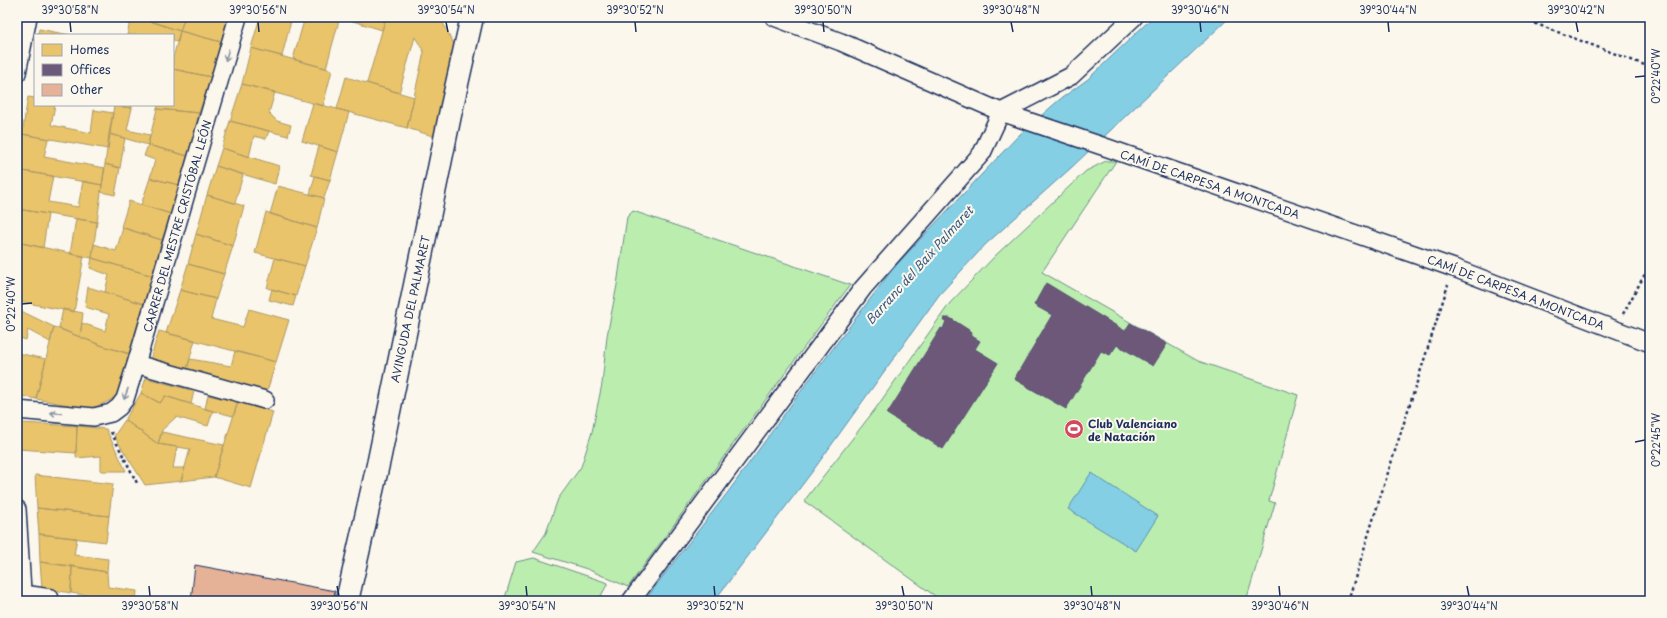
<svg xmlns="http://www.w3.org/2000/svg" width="1667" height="618" viewBox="0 0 1667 618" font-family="'Playpen Sans',sans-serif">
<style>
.green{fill:#bbeeae;stroke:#6b8e86}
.water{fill:#85cfe5;stroke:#5b8faf}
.homes{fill:#e9c46a;stroke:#ab9766}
.offices{fill:#6d597a;stroke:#544c72}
.building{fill:#e5b297;stroke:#1b2f5e}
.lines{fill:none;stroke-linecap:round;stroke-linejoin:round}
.pedestrian-casing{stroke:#1b2f5e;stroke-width:16}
.minor-casing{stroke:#1b2f5e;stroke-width:20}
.tertiary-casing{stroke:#1b2f5e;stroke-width:25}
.path{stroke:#1b2f5e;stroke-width:2.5;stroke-dasharray:3 3;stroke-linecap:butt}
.pedestrian{stroke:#fbf7ec;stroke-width:13}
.minor{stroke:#fbf7ec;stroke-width:17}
.tertiary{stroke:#fbf7ec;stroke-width:22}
.oneway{stroke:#8b93a5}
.ticks{fill:none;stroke:#1b2f5e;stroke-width:1.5}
.labels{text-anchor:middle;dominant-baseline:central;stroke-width:4;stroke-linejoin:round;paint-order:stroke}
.street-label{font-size:11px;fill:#1b2f5e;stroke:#fbf7ec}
.poi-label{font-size:11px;font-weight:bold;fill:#1b2f5e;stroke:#fbf7ec;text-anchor:start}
.water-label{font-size:12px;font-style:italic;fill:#365780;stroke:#fbf7ec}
.neatline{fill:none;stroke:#1b2f5e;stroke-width:1.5}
.ticks-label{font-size:10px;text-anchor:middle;fill:#1b2f5e}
</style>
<rect width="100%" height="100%" fill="#fbf7ec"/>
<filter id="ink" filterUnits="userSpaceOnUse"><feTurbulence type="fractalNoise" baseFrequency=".025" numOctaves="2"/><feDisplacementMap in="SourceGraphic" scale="8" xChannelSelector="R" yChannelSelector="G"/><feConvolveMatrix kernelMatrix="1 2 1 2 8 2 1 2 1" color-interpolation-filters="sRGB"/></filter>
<g filter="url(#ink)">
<path class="green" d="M1106,161h10l-74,111 156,89 100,34 -29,106 6,2 -29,98h-304l-138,-100 72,-93 74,-105 46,-48 90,-84z
M633,211l217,74 -222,302 -41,-18 -54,-17 13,-19 12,-34 23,-32 11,-35 10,-48 5,-48 10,-51 10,-68z
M534,558l74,25 -10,18h-94l12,-39z"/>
<path class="water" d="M1153,17h77l-158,150 -86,77 -47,51 -127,177 -98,129h-69l12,-17 71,-92 79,-109 88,-117 123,-130 41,-36 29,-21z
M1091,473l67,43 -22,35 -68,-42z"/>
<path class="homes" d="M131,17h7l42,14 -2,11 -5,-1v-6h-46z
M138,17h41l5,2 -4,12z
M185,17h43l-7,25 -41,-11z
M260,17h32l-10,39 -31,-8z
M305,17h35l-14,51 -33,-9z
M340,17h46l-4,13z
M386,17h54l18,35 -19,86 -32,-10 17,-76 -9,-15 -16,56 -32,-10z
M39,29l31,6h-32z
M180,31l41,11 -10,35 -38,-8v-11z
M251,48l81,22 -9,36 -81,-22z
M173,69l38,8 -12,36 -42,-4 1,-4h15z
M346,77l68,20 -7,31 -70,-19z
M242,84l33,8 -6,21 8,8 14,4 -3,11 -58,-15z
M28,97l7,1v7h20l-4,20 40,8 3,-23 19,3 -5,36 -86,-15z
M313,103l36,9 -11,40 -36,-11z
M115,105h17v3l-18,-2z
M114,106l18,2 -5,22 23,5 -2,10 -39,-11z
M157,109l42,4 -11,43 -40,-11z
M230,121l39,10 -3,8 -12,-3 -5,21 -27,-9z
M22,134l26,5 -4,18 61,11 -3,17 -85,-15v-12z
M109,134l16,4 -5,30 -15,-4z
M148,145l40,11 -9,29 -29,-7 5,-18 -11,-4z
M319,146l19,6 -8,28 -19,-5z
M222,148l57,18 -4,18 -59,-18z
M105,164l15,4 -5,27 -14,-3z
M216,166l27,9 -8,28 -28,-8z
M17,170l36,6 -5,26 30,5 5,-26 19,4 -5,37 -80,-13z
M315,176l15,4 -6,18 -14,-4z
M150,178l29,7 -8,29 -30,-9z
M278,186l46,12 -7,30 -47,-14z
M207,195l37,11 -11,40 -37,-12z
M129,201l42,13 -9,26 -41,-13z
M17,209l31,5 -5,34 -26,-6z
M266,212l51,16 -12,38 -50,-13z
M76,219l21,3 -5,36 -22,-4z
M123,228l39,12 -9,36 -61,-18 2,-14 22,7z
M196,234l37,12 -9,28 -36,-10z
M17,242l67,14 -10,56 -57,-11z
M92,258l61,18 -9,28 -39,-12 4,-17 -19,-7z
M275,258l30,8 -9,30 -29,-8z
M188,264l36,10 -8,25 -36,-9z
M88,287l56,17 -15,50 -26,-8 -23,-9 2,-14 23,8 4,-17 -24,-7z
M272,289l24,7 -3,10 -24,-6z
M180,290l36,9 -5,20 32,8 6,-18 40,11 -13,42 -110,-29z
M17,301l4,1 -4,16z
M63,309l20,4 -3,24 -21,-9z
M19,310l35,17 -4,15 -22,-12 -2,10 -9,-3 3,-8 -3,-1z
M54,327l49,19 28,8 -14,42 -12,7 -13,5 -12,-1 -44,-8z
M159,331l36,9 -8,29 -37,-9z
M235,351l41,11 -9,29 -80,-22 3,-10 41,7z
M17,353l29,6 -10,40 -19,-4z
M146,378l48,13 -3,13 -26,-8 -5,7 -19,-10z
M141,393l19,10 5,-7 48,15 -5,15 -32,-9 -14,13 -4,14 -33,-24z
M208,395l30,7 -5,14 -28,-7z
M238,402l35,10 -22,76 -37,-11z
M125,420l33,24 19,3 -4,21h12l-4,13 -36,4 -31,-49z
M21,423l56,3 -1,27 -58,-4z
M77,426l29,3 20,42h-25v-15l-25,2z
M162,432l62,13 -10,32 -33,4 9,-32 -32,-5z
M35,475l78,9 -4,32 -72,-8z
M37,508l72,8 -3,26 -67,-8z
M39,534l38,4 -3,17 34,4 -1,13 -67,-10z
M40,562l32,4 -1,27 -29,-5z
M72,566l35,6 1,15 29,4 -1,10h-15l-50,-8z
M17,597l27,4h-27z"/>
<path class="offices" d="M1046,283l79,48 5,-8 37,21 -14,22 -36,-21 -7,10 -9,-4 -35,58 -52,-30 38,-64 -18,-10z
M944,318h6l22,14 -2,3 10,6 -5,8 23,14 -55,86 -56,-35 54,-86 2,1 3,-8h-3z"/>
<path class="building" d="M195,565l140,26 -2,10h-142z"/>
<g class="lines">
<defs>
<path id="pedestrian" d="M17,591l34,5 2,5"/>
<path id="minor" d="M774,17l67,25 160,70 101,34 352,122 196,75
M17,73l11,-56
M136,364l129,36
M17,410l77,7 17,-4 8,-6 6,-8 11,-35 102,-347
M17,509l5,82
M631,601l232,-313 119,-135 19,-41 70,-36 63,-59"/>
<path id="tertiary" d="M347,601l32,-141 71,-345 22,-98"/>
</defs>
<use href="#pedestrian" class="pedestrian-casing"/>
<use href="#minor" class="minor-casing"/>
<use href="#tertiary" class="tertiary-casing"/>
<path class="path" d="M1518,17l132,50
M1623,314l27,-49
M111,432l27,53
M1348,601l30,-97 70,-219"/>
<use href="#pedestrian" class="pedestrian"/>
<use href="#minor" class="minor"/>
<use href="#tertiary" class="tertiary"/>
</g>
<defs><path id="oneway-shaft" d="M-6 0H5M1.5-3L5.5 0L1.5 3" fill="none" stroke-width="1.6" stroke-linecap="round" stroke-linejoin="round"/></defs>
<g class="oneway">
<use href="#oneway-shaft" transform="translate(227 55) rotate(106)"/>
<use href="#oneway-shaft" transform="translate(126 394) rotate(110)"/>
<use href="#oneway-shaft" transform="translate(56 413) rotate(-175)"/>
</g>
</g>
<path class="ticks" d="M70,22l1,10M258,22l1,10M446,22l2,10M635,22l1,10M823,22l1,10M1011,22l2,10M1200,22l1,10M1388,22l1,10M1576,22l2,10M1635,77l10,-1M22,304l10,-1M1635,442l10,-2M149,586l1,10M337,586l2,10M526,586l1,10M714,586l1,10M902,586l2,10M1091,586l1,10M1279,586l1,10M1467,586l2,10"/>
<defs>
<symbol id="stadium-disc" viewBox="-11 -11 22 22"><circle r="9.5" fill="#d1495b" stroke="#fbf7ec"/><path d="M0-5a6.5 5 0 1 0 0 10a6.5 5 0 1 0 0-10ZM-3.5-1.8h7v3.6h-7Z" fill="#fff"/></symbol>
</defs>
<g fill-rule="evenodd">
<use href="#stadium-disc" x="1063" y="418" width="22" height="22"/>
</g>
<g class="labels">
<g class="street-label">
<text transform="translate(1210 184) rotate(19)">CAMÍ DE CARPESA A MONTCADA</text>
<text transform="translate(177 226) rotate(-74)">CARRER DEL MESTRE CRISTÓBAL LEÓN</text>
<text transform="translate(1516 292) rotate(21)">CAMÍ DE CARPESA A MONTCADA</text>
<text transform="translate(410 309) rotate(-78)">AVINGUDA DEL PALMARET</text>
</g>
<g class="poi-label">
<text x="1088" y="423">Club Valenciano<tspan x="1088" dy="13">de Natación</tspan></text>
</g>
<g class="water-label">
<text transform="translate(919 265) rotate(-48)">Barranc del Baix Palmaret</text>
</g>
</g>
<rect width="1667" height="618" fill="none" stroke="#fbf7ec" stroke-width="44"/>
<rect x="34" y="34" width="140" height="72" fill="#fbf7ec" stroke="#a1a7b3"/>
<rect x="42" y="44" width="20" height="12" fill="#e9c46a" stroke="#a1a7b3"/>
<text x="70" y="54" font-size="12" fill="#1b2f5e">Homes</text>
<rect x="42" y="64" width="20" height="12" fill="#6d597a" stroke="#a1a7b3"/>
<text x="70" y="74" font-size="12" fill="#1b2f5e">Offices</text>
<rect x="42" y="84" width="20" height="12" fill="#e5b297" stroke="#a1a7b3"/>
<text x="70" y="94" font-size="12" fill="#1b2f5e">Other</text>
<rect x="22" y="22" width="1623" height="574" class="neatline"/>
<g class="ticks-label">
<text x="70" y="14">39°30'58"N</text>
<text x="258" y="14">39°30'56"N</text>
<text x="446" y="14">39°30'54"N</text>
<text x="635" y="14">39°30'52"N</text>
<text x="823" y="14">39°30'50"N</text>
<text x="1011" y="14">39°30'48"N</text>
<text x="1200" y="14">39°30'46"N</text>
<text x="1388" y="14">39°30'44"N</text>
<text x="1576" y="14">39°30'42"N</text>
<text transform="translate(1656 76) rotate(-90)" y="4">0°22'40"W</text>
<text transform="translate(11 304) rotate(-90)" y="4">0°22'40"W</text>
<text transform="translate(1656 440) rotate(-90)" y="4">0°22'45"W</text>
<text x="150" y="610">39°30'58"N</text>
<text x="339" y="610">39°30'56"N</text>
<text x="527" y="610">39°30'54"N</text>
<text x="715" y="610">39°30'52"N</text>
<text x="904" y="610">39°30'50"N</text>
<text x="1092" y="610">39°30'48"N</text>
<text x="1280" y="610">39°30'46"N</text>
<text x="1469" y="610">39°30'44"N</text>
</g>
</svg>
